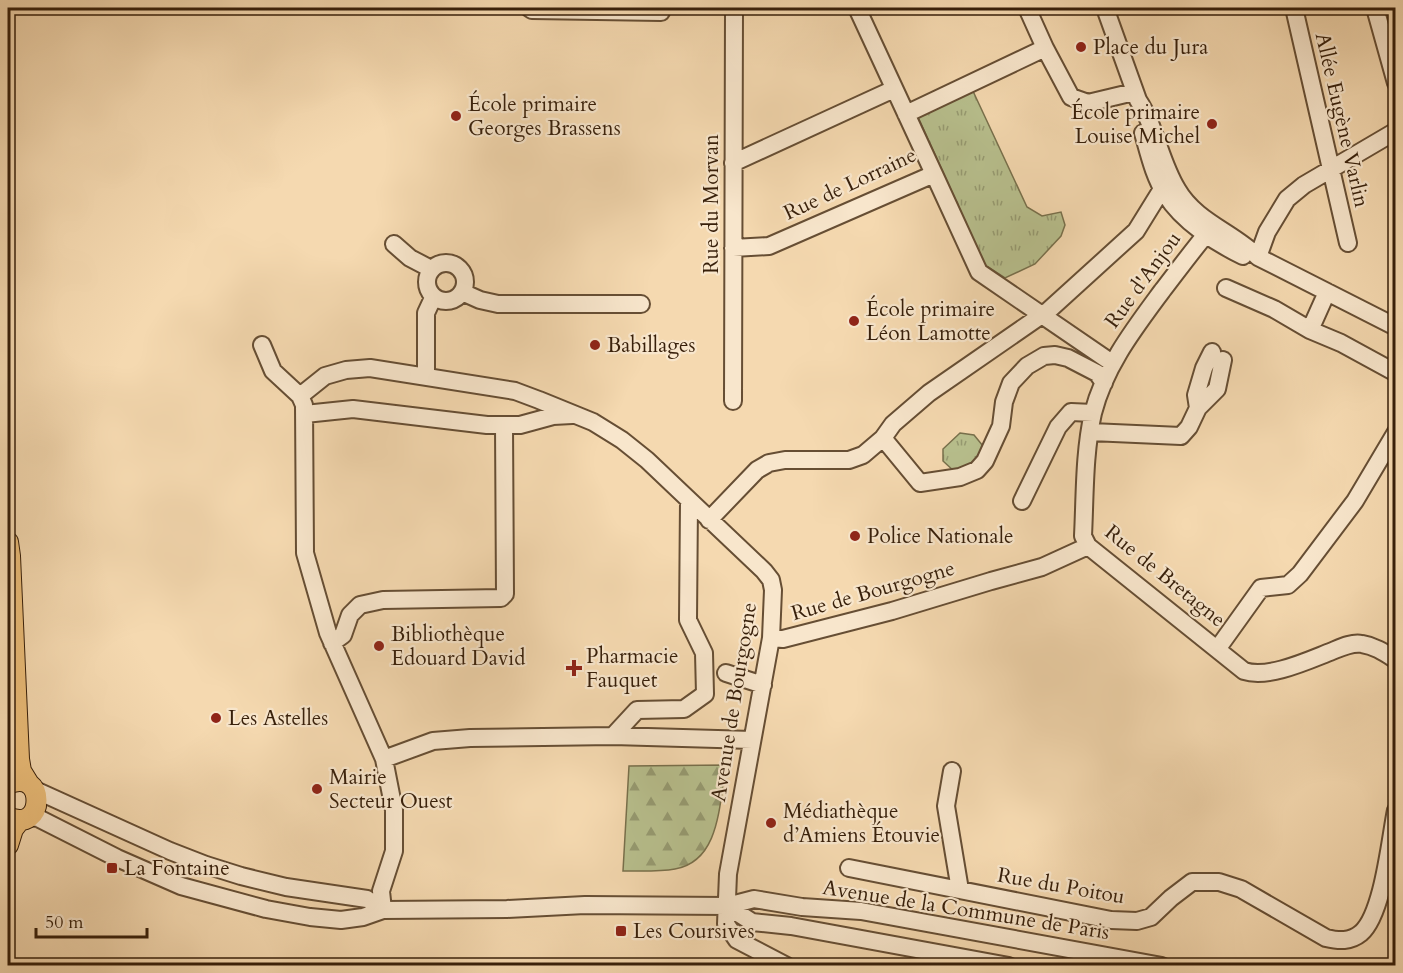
<svg xmlns="http://www.w3.org/2000/svg" width="1403" height="973" viewBox="0 0 1403 973" font-family="Cardo,serif">
<style>
.grass{fill:url(#grass-tufts);stroke:#78704c;stroke-width:1.5}
.forest{fill:url(#forest-firs);stroke:#78704c;stroke-width:1.5}
.lines{fill:none;stroke-linecap:round;stroke-linejoin:round}
.minor-casing{stroke:#664e34;stroke-width:20}
.major-casing{stroke:#371f0a;stroke-width:22}
.minor{stroke:#f8e6cc;stroke-width:16}
.major{stroke:#eabc78;stroke-width:20}
.poi-dot{fill:#8f2418;stroke:#f8e6cc;stroke-width:2}
.labels{text-anchor:middle;dominant-baseline:central;stroke-width:4.5;stroke-linejoin:round;paint-order:stroke}
.poi-label{font-size:21px;fill:#371f0a;stroke:#f8e6cc;text-anchor:start}
.street-label{font-size:21px;fill:#371f0a;stroke:#f8e6cc}
</style>
<defs>
<pattern id="grass-tufts" width="24" height="20" patternUnits="userSpaceOnUse" patternTransform="scale(1.5)"><rect width="24" height="20" fill="#b8c08e"/><path d="M3 7l-1-3M5 7V3M7 7l1-3M15 17l-1-3M17 17v-4M19 17l1-3" fill="none" stroke="#969b72"/></pattern>
<pattern id="forest-firs" width="22" height="20" patternUnits="userSpaceOnUse" patternTransform="scale(1.5)"><rect width="22" height="20" fill="#b8c08e"/><path d="M5 1l3.5 6h-7zM16 11l3.5 6h-7z" fill="#969b72"/></pattern>
</defs>
<rect width="100%" height="100%" fill="#f5d9b0"/>
<filter id="stains"><feTurbulence type="fractalNoise" baseFrequency=".00333" numOctaves="4"/><feColorMatrix values="0 0 0 0 .2 0 0 0 0 .09 0 0 0 0 .02 0 0 0 .5 -.17"/></filter>
<radialGradient id="worn" r=".72"><stop offset=".6" stop-color="#630" stop-opacity="0"/><stop offset="1" stop-color="#630" stop-opacity=".3"/></radialGradient>
<path class="grass" d="M972,89l55,118 15,9 19,-4 4,13 -4,11 -26,28 -30,14 -20,-13 -67,-148z
M960,433l14,2 9,11 -1,11 -16,15h-11l-12,-11v-12z"/>
<path class="forest" d="M726,765c-7,37 -5,96 -51,104 -16,3 -35,2 -52,2l6,-105z"/>
<g class="lines">
<defs>
<path id="minor" d="M529,8l3,2 129,2
M1105,8l33,92c18,27 22,61 39,89 19,33 56,43 81,68l138,70
M1294,8l54,235
M1375,8l21,75
M1045,48l26,49 17,6 46,-11
M906,114l139,-66 -18,-40
M1143,133c6,21 11,44 23,62 16,26 50,48 77,61
M733,163l161,-74
M934,174l45,98 133,91
M1213,226c-18,21 -34,43 -51,65 -28,38 -57,75 -69,122 -9,40 -8,83 -10,123l5,10 10,8 146,117c24,8 63,-10 86,-19 10,-4 21,-10 32,-8 13,2 23,9 34,16
M394,244l16,14 21,11
M733,248l36,-2 165,-72 -77,-166
M1258,257l9,-25 20,-33 17,-14 92,-54
M427 282a19 19 0 1 1 38 0a19 19 0 1 1-38 0Z
M1226,288l48,21 36,21 31,13 55,30
M462,292l18,8 18,4h143
M1310,330l17,-38
M262,345l11,26 27,25 4,9 1,148 23,80 56,126 10,51v41l-13,40 2,19
M426,376v-63l7,-15
M300,396l25,-20 21,-6 24,-2 145,23 24,9 54,22 29,18 25,20 117,111 7,9 2,10 -2,48 -43,236 -2,50 11,16 50,26
M733,401l1,-393
M1198,408l19,-19 6,-29
M305,414l48,-5 134,16h33l33,-9 19,-1
M1091,432l90,4 8,-9 9,-19 -2,-13 8,-27 8,-16
M883,438l37,45 40,-6 17,-7 8,-9 16,-35 3,-24 7,-19 16,-17 17,-10 11,-1 13,3 29,15 7,10
M1022,501l36,-74 13,-15 22,1
M709,520l48,-50 12,-7 16,-3h64l14,-5 20,-17 10,-14 36,-31 120,-83 87,-79 26,-42
M771,638l12,1 109,-28 99,-30 51,-14 46,-21
M332,643l11,-8 7,-20 10,-10 23,-5 118,-2 4,-4 -1,-169
M1218,648l43,-60 27,-3 12,-11 55,-73 41,-69
M726,673l37,12
M613,736l24,-26 47,-1 21,-15 -1,-41 -16,-33 1,-118
M384,759l49,-18 37,-3 143,-2 139,4
M952,771l-6,35 14,84
M33,789l137,62 36,14 35,11 45,11 81,12 16,11
M29,817l9,1 79,40 64,28 85,23 44,8 31,3 22,-3 20,-7 124,-1 78,-4 142,1 27,-7 48,8 59,4 301,55
M849,868l262,52 26,1 14,-4 20,-19 21,-16h27l22,7 85,49c13,3 24,4 35,-5 22,-19 29,-93 35,-123
M727,906l25,16 39,4 218,40"/>
<path id="major" d="M8,542l2,14 9,203 2,12 8,13
M8,784c38,-18 38,51 0,33
M8,845l5,-16 7,-9"/>
</defs>
<use href="#minor" class="minor-casing"/>
<use href="#major" class="major-casing"/>
<use href="#minor" class="minor"/>
<use href="#major" class="major"/>
</g>
<g class="poi-dot">
<circle cx="1081" cy="47" r="6"/>
<circle cx="456" cy="116" r="6"/>
<circle cx="1212" cy="124" r="6"/>
<circle cx="854" cy="321" r="6"/>
<circle cx="595" cy="345" r="6"/>
<circle cx="855" cy="536" r="6"/>
<circle cx="379" cy="646" r="6"/>
<path d="M571 659h6v6h6v6h-6v6h-6v-6h-6v-6h6z"/>
<circle cx="216" cy="718" r="6"/>
<circle cx="317" cy="789" r="6"/>
<circle cx="771" cy="823" r="6"/>
<rect x="106" y="862" width="12" height="12" rx="3"/>
<rect x="615" y="925" width="12" height="12" rx="3"/>
</g>
<g class="labels">
<g class="poi-label">
<text x="1093" y="47">Place du Jura</text>
<text x="468" y="104">École primaire<tspan x="468" dy="24">Georges Brassens</tspan></text>
<text x="1200" y="112" text-anchor="end">École primaire<tspan x="1200" dy="24">Louise Michel</tspan></text>
<text x="866" y="309">École primaire<tspan x="866" dy="24">Léon Lamotte</tspan></text>
<text x="607" y="345">Babillages</text>
<text x="867" y="536">Police Nationale</text>
<text x="391" y="634">Bibliothèque<tspan x="391" dy="24">Edouard David</tspan></text>
<text x="586" y="656">Pharmacie<tspan x="586" dy="24">Fauquet</tspan></text>
<text x="228" y="718">Les Astelles</text>
<text x="329" y="777">Mairie<tspan x="329" dy="24">Secteur Ouest</tspan></text>
<text x="783" y="811">Médiathèque<tspan x="783" dy="24">d’Amiens Étouvie</tspan></text>
<text x="124" y="868">La Fontaine</text>
<text x="633" y="931">Les Coursives</text>
</g>
<g class="street-label">
<text transform="translate(1342 120) rotate(77)">Allée Eugène Varlin</text>
<text transform="translate(850 184) rotate(-25)">Rue de Lorraine</text>
<text transform="translate(711 204) rotate(-90)">Rue du Morvan</text>
<text transform="translate(1143 280) rotate(-54)">Rue d'Anjou</text>
<text transform="translate(1165 576) rotate(39)">Rue de Bretagne</text>
<text transform="translate(873 591) rotate(-16)">Rue de Bourgogne</text>
<text transform="translate(734 702) rotate(-81)">Avenue de Bourgogne</text>
<text transform="translate(1061 886) rotate(10)">Rue du Poitou</text>
<text transform="translate(966 910) rotate(9)">Avenue de la Commune de Paris</text>
</g>
</g>
<rect width="1403" height="973" fill="none" stroke="#f5d9b0" stroke-width="30"/>
<rect x="9" y="9" width="1385" height="955" fill="none" stroke="#371f0a" stroke-width="3"/>
<rect x="15" y="15" width="1373" height="943" fill="none" stroke="#371f0a" stroke-width="1.5"/>
<path d="M36 928v9h111v-9" fill="none" stroke="#371f0a" stroke-width="3"/>
<text x="45" y="928" font-size="18" fill="#371f0a" stroke="#f8e6cc" stroke-width="4.5" paint-order="stroke">50 m</text>
<rect width="100%" height="100%" filter="url(#stains)"/>
<rect width="100%" height="100%" fill="url(#worn)"/>
</svg>
